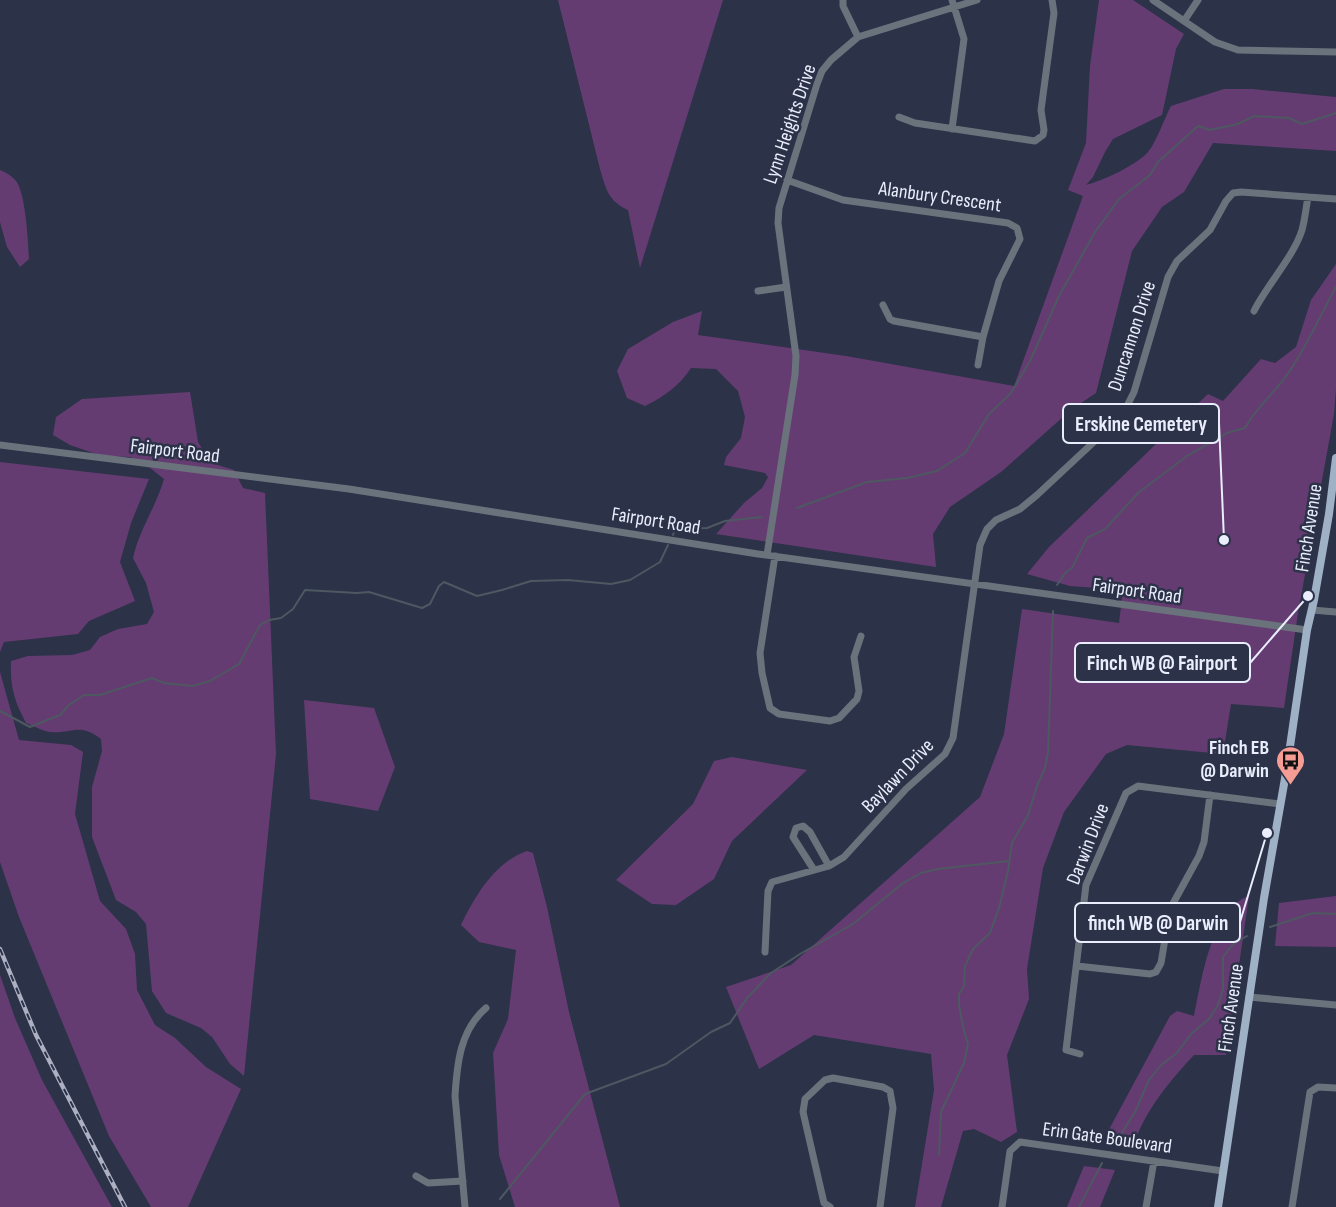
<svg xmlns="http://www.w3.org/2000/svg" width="1336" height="1207" viewBox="0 0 1336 1207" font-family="'Sofia Sans Condensed',sans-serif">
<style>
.green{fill:#653c72}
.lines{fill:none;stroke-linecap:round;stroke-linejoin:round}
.stream{stroke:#4d5861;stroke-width:2}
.minor{stroke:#6a737c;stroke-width:7}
.major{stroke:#9fb1c5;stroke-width:8}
.rail-casing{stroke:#acb0c2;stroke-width:4.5}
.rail{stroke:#2c3248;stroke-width:2;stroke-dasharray:7;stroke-linecap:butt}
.labels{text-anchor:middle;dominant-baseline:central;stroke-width:5;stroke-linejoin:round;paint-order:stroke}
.street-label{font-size:20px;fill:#e9edfc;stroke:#2c3248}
.poi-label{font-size:20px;font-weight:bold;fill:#e9edfc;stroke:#2c3248;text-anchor:end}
.leader{fill:none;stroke:#e9edfc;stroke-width:2}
.callout-dot{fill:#e9edfc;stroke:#2c3248;stroke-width:2}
.callout{fill:#2c3248;stroke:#e9edfc;stroke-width:2}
.callout-label{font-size:21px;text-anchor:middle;font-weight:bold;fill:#e9edfc}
</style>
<rect width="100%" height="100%" fill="#2c3248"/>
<path class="green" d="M558,0h165l-83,268 -12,-58c-20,-9 -22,-21 -28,-41z
M1099,0h34l51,34 -8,15 -14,66 -49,24 -8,13 -12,25 -7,8c16,-4 51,-20 62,-33 9,-11 16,-33 23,-46l53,-17h28l84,8v54l-123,-8 -29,49 -22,15 -30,44 -36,142 -24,16 -71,63 -51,35 -17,27 3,33 -220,-33 28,-31 18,-15 6,-11 -3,-4 -41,-8 2,-8 15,-19 4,-21 -7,-26 -22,-22 -25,-1c-12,18 -26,28 -46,38l-18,-8 -10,-27 11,-22 45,-27 29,-11 -4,24 148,21 168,30 69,-190 -15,-6 18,-47 4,-77z
M0,170c6,2 15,8 18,14 8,17 10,56 11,75l-9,8 -13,-20 -7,-25z
M1336,264v125l-2,25 -36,199 -14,95 -53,-4 -8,50 -96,-9 -21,9 -42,58 -21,56 -16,101 2,30 -22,56 10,77 -16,10 -27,-13 -11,2 -22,76h-26l19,-117 -3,-36 -117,-19 -55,34 -33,-82 65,-22 189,-168 24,-63 18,-125 97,14 4,-33 -53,-4 -43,-12 22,-27 159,-153 15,7 38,-42 14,4 21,-16 15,-47z
M190,392l8,50 13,21 23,7 9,18 22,5 11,261 -32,322 -14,-12 -18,-27 -11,-9 -35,-15 -14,-22 -6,-67 -10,-12 -20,-12 -24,-63v-50l10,-36 -1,-12c-22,-17 -28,-5 -51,-7 -8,-1 -16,-6 -24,-9 -12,-23 -16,-36 -15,-62l17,-5 44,-1 18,-5 10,-13 18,-8 29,-5 7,-12 -8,-29 -13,-25c6,-28 23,-51 31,-79l-20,-16 -14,-6 -28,-1 -32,-11 -17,-10 3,-18 26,-18z
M0,462l149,17 -18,44 -11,39 15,39 -46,20 -11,13 -74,8 -4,10z
M0,672l19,68 52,5 12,7 -8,62 25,87 26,28 9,25 2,36 18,35 20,13 31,29 35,22 -53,118h-37l-42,-71 -90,-219 -19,-55z
M304,700l70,8 21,59 -17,44 -68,-12z
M732,757l75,13 -75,71 -18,38 -38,26 -24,-1 -36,-24 77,-76 21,-43z
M527,851l6,2 14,54 22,105 51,195h-105l-16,-52 -6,-102 15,-34 8,-69 -37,-8 -18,-17c14,-29 34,-63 66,-74z
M1249,896l-23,159h-32c-25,27 -47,53 -60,88l-28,-8 64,-119 7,-5 17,5c7,-33 17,-108 55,-120z
M1336,896v51l-61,-1 4,-43z
M0,975l15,43 27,62 70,127h-112z
M1084,1166l31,4 -15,37h-33z"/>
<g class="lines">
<path class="stream" d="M797,508l70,-26 40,-4 30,-7 28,-18 24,-39 22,-21 19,-32 29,-65 36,-64 24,-33 31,-24 8,-13 40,-36 12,4 28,-6 16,-8 35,2 13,6 34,-11
M673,535l2,-6 32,-1 18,-7 37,-4
M1057,585l8,-12 7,-5 15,-30 18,-9 33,-36 49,-37 40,-23 18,-5c12,-22 32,-37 46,-59 17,-26 30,-55 45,-82
M0,711l30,16 30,-12 9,-10 15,-10h16l52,-17 12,5 29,3 17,-5 29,-17 21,-39 9,-5 12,-2 12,-9 12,-19 52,3 12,-1 53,16 8,-4 9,-18 5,-4 33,14 25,-6 29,-9 37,-1 43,4 19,-4 30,-18 8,-17
M1270,927l43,-14 23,1
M1116,1142l19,-30 14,-32 12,-15 16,-12 14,-19 18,-15 9,-14 5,-16v-32l10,-13 14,-8
M939,1155l2,-43 23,-49 4,-19 -5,-17 -4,-22v-11l5,-8 1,-20 8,-17 17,-16 9,-25 9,-37 4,-28 16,-28 9,-29 8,-18 3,-16 5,-141
M500,1199l85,-105 81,-30 45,-32 19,-9 17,-25 24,-25 29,-19 53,-30 50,-41 18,-10 17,-4 71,-8
M1079,1207l23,-44"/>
<path class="minor" d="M843,0v6l15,31
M952,0l12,39 -12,90
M1153,0l62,42 23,8 98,2
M1184,21l14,-21
M899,117l16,6 120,18 8,-6 1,-5 -3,-20 13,-97 -2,-13
M787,180l56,20 165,23 9,5 3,11 -21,42 -16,56 -5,28
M758,291l28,-4
M883,305l7,14 4,2 89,16
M1254,311c13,-26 40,-55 48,-81 3,-11 4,-22 6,-33
M0,445l349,44 409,65 549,76
M767,555l28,-180 1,-19 -18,-133 1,-15 38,-124 5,-13 9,-11 27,-23 119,-37
M775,556l-15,97 2,20 8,35 9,6 51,7 9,-3 18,-19 2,-8 -5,-34 7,-21
M1312,610l24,2
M814,870l-21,-33 3,-9 7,-2 7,6 19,34
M765,952l3,-61 4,-9 57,-16 15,-9 62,-68 39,-35 8,-16 27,-193 7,-16 9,-9 24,-11 17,-14 75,-70 12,-13 10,-20 34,-115 9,-16 33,-31 16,-29 7,-8 8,-1 95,7
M1077,966l73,8 6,-2 5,-9 9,-54 29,-53 5,-14 6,-47
M1249,997l87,8
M1080,1054l-14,-4 20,-165 40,-92 12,-7 142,18
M416,1176l12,7 35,-2
M465,1207l-10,-111c2,-32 5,-66 31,-88
M830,1207l-6,-4 -21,-91 2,-13 20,-19 8,-2 50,9 7,4 3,17 -13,99
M1002,1207l8,-56 10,-9 203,29
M1146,1207l8,-46
M1292,1207l18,-115 8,-5 18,1"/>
<path class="major" d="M1218,1207l46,-309 23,-131 20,-137 7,-30 15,-86 7,-56"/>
<defs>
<path id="rail" d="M0,949l36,86 89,172"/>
</defs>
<use href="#rail" class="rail-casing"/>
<use href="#rail" class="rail"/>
</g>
<defs>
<symbol id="bus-pin" viewBox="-11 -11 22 30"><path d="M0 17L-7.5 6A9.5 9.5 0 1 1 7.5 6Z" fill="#f59c95" stroke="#2c3248"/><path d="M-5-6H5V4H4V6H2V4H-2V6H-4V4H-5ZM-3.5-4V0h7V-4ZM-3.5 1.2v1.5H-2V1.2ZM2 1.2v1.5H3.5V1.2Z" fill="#111"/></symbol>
</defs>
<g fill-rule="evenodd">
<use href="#bus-pin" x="1274" y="744" width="33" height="45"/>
</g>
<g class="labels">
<g class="street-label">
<text transform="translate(790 124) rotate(-71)">Lynn Heights Drive</text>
<text transform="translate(940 197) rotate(8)">Alanbury Crescent</text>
<text transform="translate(1132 336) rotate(-72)">Duncannon Drive</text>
<text transform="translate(175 451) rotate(7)">Fairport Road</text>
<text transform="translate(656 521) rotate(9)">Fairport Road</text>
<text transform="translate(1309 528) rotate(-81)">Finch Avenue</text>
<text transform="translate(1137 591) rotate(8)">Fairport Road</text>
<text transform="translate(898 776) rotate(-46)">Baylawn Drive</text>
<text transform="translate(1088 844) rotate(-69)">Darwin Drive</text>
<text transform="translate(1231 1008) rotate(-82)">Finch Avenue</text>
<text transform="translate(1107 1138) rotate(8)">Erin Gate Boulevard</text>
</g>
<g class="poi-label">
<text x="1269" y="748">Finch EB<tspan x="1269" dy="23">@ Darwin</tspan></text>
</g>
</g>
<path class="leader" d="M1224 540L1219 423M1308 596L1250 663M1267 833L1240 922"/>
<g class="callout-dot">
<circle cx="1224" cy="540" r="6"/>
<circle cx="1308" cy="596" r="6"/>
<circle cx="1267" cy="833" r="6"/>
</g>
<g class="callout">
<rect x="1063" y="404" width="156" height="39" rx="6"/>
<rect x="1075" y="643" width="175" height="39" rx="6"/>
<rect x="1075" y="903" width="165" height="39" rx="6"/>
</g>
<g class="callout-label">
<text x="1141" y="431">Erskine Cemetery</text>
<text x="1162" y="670">Finch WB @ Fairport</text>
<text x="1158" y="930">finch WB @ Darwin</text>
</g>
</svg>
